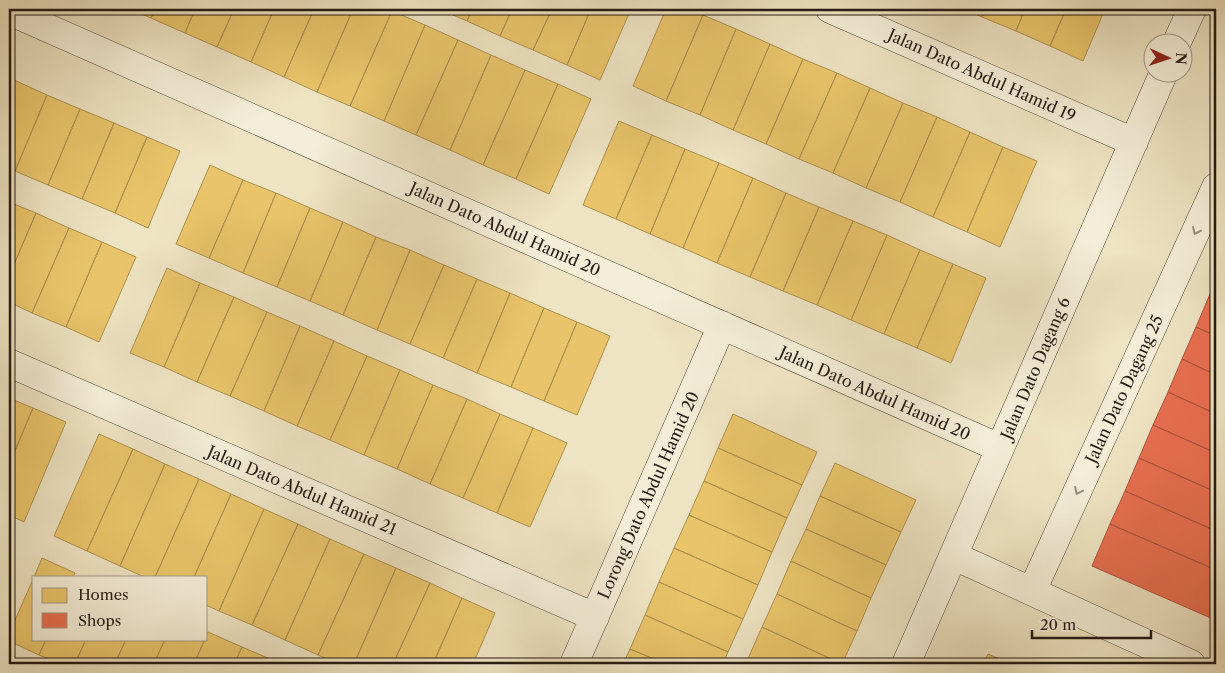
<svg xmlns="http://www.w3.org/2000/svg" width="1225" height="673" viewBox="0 0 1225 673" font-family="'Libre Caslon Text',serif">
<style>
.homes{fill:#e9c46a;stroke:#ae9150}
.shops{fill:#e76f51;stroke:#ad563e}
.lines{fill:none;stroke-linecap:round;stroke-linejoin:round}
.minor-casing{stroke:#584d3f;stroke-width:29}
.minor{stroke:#f4edd7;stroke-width:28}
.oneway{stroke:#978e7f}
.labels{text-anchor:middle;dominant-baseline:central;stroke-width:5;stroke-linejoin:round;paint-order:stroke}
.street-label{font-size:16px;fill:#261b13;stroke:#f4edd7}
</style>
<rect width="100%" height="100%" fill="#eee3c2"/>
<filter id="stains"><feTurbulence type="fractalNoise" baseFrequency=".004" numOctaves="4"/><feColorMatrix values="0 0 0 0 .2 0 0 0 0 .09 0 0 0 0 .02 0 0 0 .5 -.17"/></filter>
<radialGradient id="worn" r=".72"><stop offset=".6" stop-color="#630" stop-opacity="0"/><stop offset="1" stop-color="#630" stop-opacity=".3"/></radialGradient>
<path class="homes" d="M130,9h25l-4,9z
M155,9h40l-10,24 -34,-15z
M195,9h39l-17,38 -32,-14z
M234,9h40l-23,53 -34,-15z
M274,9h40l-30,68 -33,-15z
M314,9h39l-36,83 -33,-15z
M353,9h35l4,2 -42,95 -33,-14z
M439,9h33l-5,12z
M472,9h40l-12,27 -33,-15z
M512,9h40l-19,41 -33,-14z
M552,9h39l-24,56 -34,-15z
M591,9h40l-31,71 -33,-15z
M666,9h22l15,6 -37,86 -33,-15z
M963,9h23l-4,8z
M986,9h39l-9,22 -34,-14z
M1025,9h41l-16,37 -34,-15z
M1066,9h39l-22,52 -33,-15z
M392,11l33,14 -41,96 -34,-15z
M703,15l33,14 -36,86 -34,-14z
M425,25l33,15 -42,95 -32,-14z
M736,29l34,15 -37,86 -33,-15z
M458,40l33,15 -41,95 -34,-15z
M770,44l33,15 -37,85 -33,-14z
M491,55l34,15 -42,95 -33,-15z
M803,59l34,14 -38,86 -33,-15z
M525,70l33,14 -42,95 -33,-14z
M837,73l33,15 -37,85 -34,-14z
M14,80l33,15 -32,76 -6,-2v-77z
M558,84l33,15 -42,95 -33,-15z
M870,88l33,15 -37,85 -33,-15z
M47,95l33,14 -32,76 -33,-14z
M903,103l34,14 -37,85 -34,-14z
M80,109l34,14 -32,76 -34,-14z
M937,117l33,15 -37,85 -33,-15z
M619,121l33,14 -36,84 -33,-14z
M114,123l33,14 -32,76 -33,-14z
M970,132l33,15 -36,85 -34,-15z
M652,135l33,14 -35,85 -34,-15z
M147,137l33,14 -32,77 -33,-15z
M1003,147l34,14 -37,86 -33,-15z
M685,149l34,14 -36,85 -33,-14z
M719,163l34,15 -36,85 -34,-15z
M210,165l33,15 -34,78 -33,-14z
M753,178l33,15 -36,84 -33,-14z
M243,180l33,13 -33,80 -34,-15z
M276,193l34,15 -33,79 -34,-14z
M786,193l33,14 -36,84 -33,-14z
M9,202l27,11 -27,63z
M819,207l34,14 -36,84 -34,-14z
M310,208l33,14 -33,79 -33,-14z
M36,213l33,15 -37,85 -23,-11v-26z
M853,221l34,14 -36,85 -34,-15z
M343,222l33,15 -33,78 -33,-14z
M69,228l33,14 -36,85 -34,-14z
M887,235l33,15 -36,84 -33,-14z
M376,237l34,13 -33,80 -34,-15z
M102,242l34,15 -37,85 -33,-15z
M410,250l34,15 -34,79 -33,-14z
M920,250l33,14 -36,84 -33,-14z
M953,264l33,14 -35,85 -34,-15z
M444,265l33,14 -34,79 -33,-14z
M167,268l33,15 -36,84 -34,-14z
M477,279l33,14 -33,80 -34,-15z
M200,283l34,14 -37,85 -33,-15z
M510,293l34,15 -33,79 -34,-14z
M234,297l33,15 -37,84 -33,-14z
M544,308l33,14 -33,79 -33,-14z
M267,312l33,14 -36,85 -34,-15z
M577,322l33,14 -33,79 -33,-14z
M300,326l34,15 -37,85 -33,-15z
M334,341l33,15 -37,84 -33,-14z
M367,356l33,14 -36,85 -34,-15z
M400,370l33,15 -36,84 -33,-14z
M433,385l34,14 -37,85 -33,-15z
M9,398l24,10 -24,57z
M467,399l33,15 -37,84 -33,-14z
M33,408l33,14 -42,100 -15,-7v-50z
M500,414l33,14 -36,85 -34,-15z
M733,414l84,38 -15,33 -84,-37z
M533,428l34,15 -37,84 -33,-14z
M99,434l34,15 -46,102 -33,-15z
M718,448l84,37 -15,33 -83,-37z
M133,449l32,15 -45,102 -33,-15z
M835,463l81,37 -15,32 -81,-36z
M165,464l34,15 -44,98h-11l-24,-11z
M199,479l32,15 -37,83h-39z
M704,481l83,37 -15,34 -83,-37z
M231,494l33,15 -45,102 -13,-6v-28h-12z
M820,496l81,36 -15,33 -80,-36z
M264,509l34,15 -46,101 -33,-14z
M689,515l83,37 -14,33 -84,-37z
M298,524l32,15 -45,101 -33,-15z
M806,529l80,36 -15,33 -80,-37z
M330,539l34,15 -46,101 -33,-15z
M674,548l84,37 -15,34 -84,-37z
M364,554l32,14 -42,96h-16l-20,-9z
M42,558l33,15 -2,4h-39z
M791,561l80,37 -14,33 -80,-37z
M396,568l34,15 -37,81h-39z
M34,577v62h12l-7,16 -30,-14v-7z
M659,582l84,37 -15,33 -83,-37z
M430,583l32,15 -29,66h-40z
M777,594l80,37 -15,33 -80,-37z
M462,598l33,15 -22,51h-40z
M645,615l83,37 -5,12h-57l-36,-15z
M762,627l80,37h-87l-8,-3z
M208,632l34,15 -8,17h-40z
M46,639h40l-11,25h-14l-22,-9z
M86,639h40l-11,25h-40z
M126,639h39l-11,25h-39z
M165,639h40l-11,25h-40z
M242,647l33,14 -2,3h-39z
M630,649l36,15h-43z
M988,654l23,10h-28z"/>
<path class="shops" d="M1216,280v16l-6,-2z
M1210,294l6,2v40l-20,-9z
M1196,327l20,9v39l-34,-16z
M1182,359l34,16v39l-48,-22z
M1168,392l48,22v39l-63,-28z
M1153,425l63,28v39l-77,-34z
M1139,458l77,34v39l-91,-40z
M1125,491l91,40v39l-106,-46z
M1110,524l106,46v43l-3,6 -121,-53z"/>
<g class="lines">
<defs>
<path id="minor" d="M830,9l304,133
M9,11l991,437
M1177,42l15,-33
M9,363l586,254
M954,556l237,108
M1032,591l184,-404
M574,664l148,-339
M906,664l258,-592"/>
</defs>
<use href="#minor" class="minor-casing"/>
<use href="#minor" class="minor"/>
</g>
<defs><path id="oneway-chevron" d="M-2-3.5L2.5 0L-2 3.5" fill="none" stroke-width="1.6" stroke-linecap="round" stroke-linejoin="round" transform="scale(1.25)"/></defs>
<g class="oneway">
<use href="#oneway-chevron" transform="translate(1196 231) rotate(115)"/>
<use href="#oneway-chevron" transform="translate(1078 491) rotate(115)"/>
</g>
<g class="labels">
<g class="street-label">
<text transform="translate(982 75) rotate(24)">Jalan Dato Abdul Hamid 19</text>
<text transform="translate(505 229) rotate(24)">Jalan Dato Abdul Hamid 20</text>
<text transform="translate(1035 368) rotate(-67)">Jalan Dato Dagang 6</text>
<text transform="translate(1124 389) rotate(-65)">Jalan Dato Dagang 25</text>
<text transform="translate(875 393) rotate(24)">Jalan Dato Abdul Hamid 20</text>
<text transform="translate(302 490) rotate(23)">Jalan Dato Abdul Hamid 21</text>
<text transform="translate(648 495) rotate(-66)">Lorong Dato Abdul Hamid 20</text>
</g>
</g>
<rect width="1225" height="673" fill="none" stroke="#eee3c2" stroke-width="30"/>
<rect x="10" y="10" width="1205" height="653" fill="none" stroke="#261b13" stroke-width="2.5"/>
<rect x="15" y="15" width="1195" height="643" fill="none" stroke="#261b13"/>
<rect x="32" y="576" width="175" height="65" fill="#f4edd7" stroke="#a29989"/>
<rect x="42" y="588" width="25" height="15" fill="#e9c46a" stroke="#a29989"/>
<text x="78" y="600" font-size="15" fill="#261b13">Homes</text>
<rect x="42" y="613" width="25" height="15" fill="#e76f51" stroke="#a29989"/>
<text x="78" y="626" font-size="15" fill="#261b13">Shops</text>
<g transform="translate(1168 58) rotate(93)"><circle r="24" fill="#f4edd7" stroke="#a29989"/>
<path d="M0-4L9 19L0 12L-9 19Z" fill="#8f2418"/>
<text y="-8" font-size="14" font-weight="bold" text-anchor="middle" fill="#261b13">N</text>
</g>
<path d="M1032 630v8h119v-8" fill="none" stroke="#261b13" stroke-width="2.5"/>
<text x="1040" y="630" font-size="15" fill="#261b13" stroke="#f4edd7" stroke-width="4" paint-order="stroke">20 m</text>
<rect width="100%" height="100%" filter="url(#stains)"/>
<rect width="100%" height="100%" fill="url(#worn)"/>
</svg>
